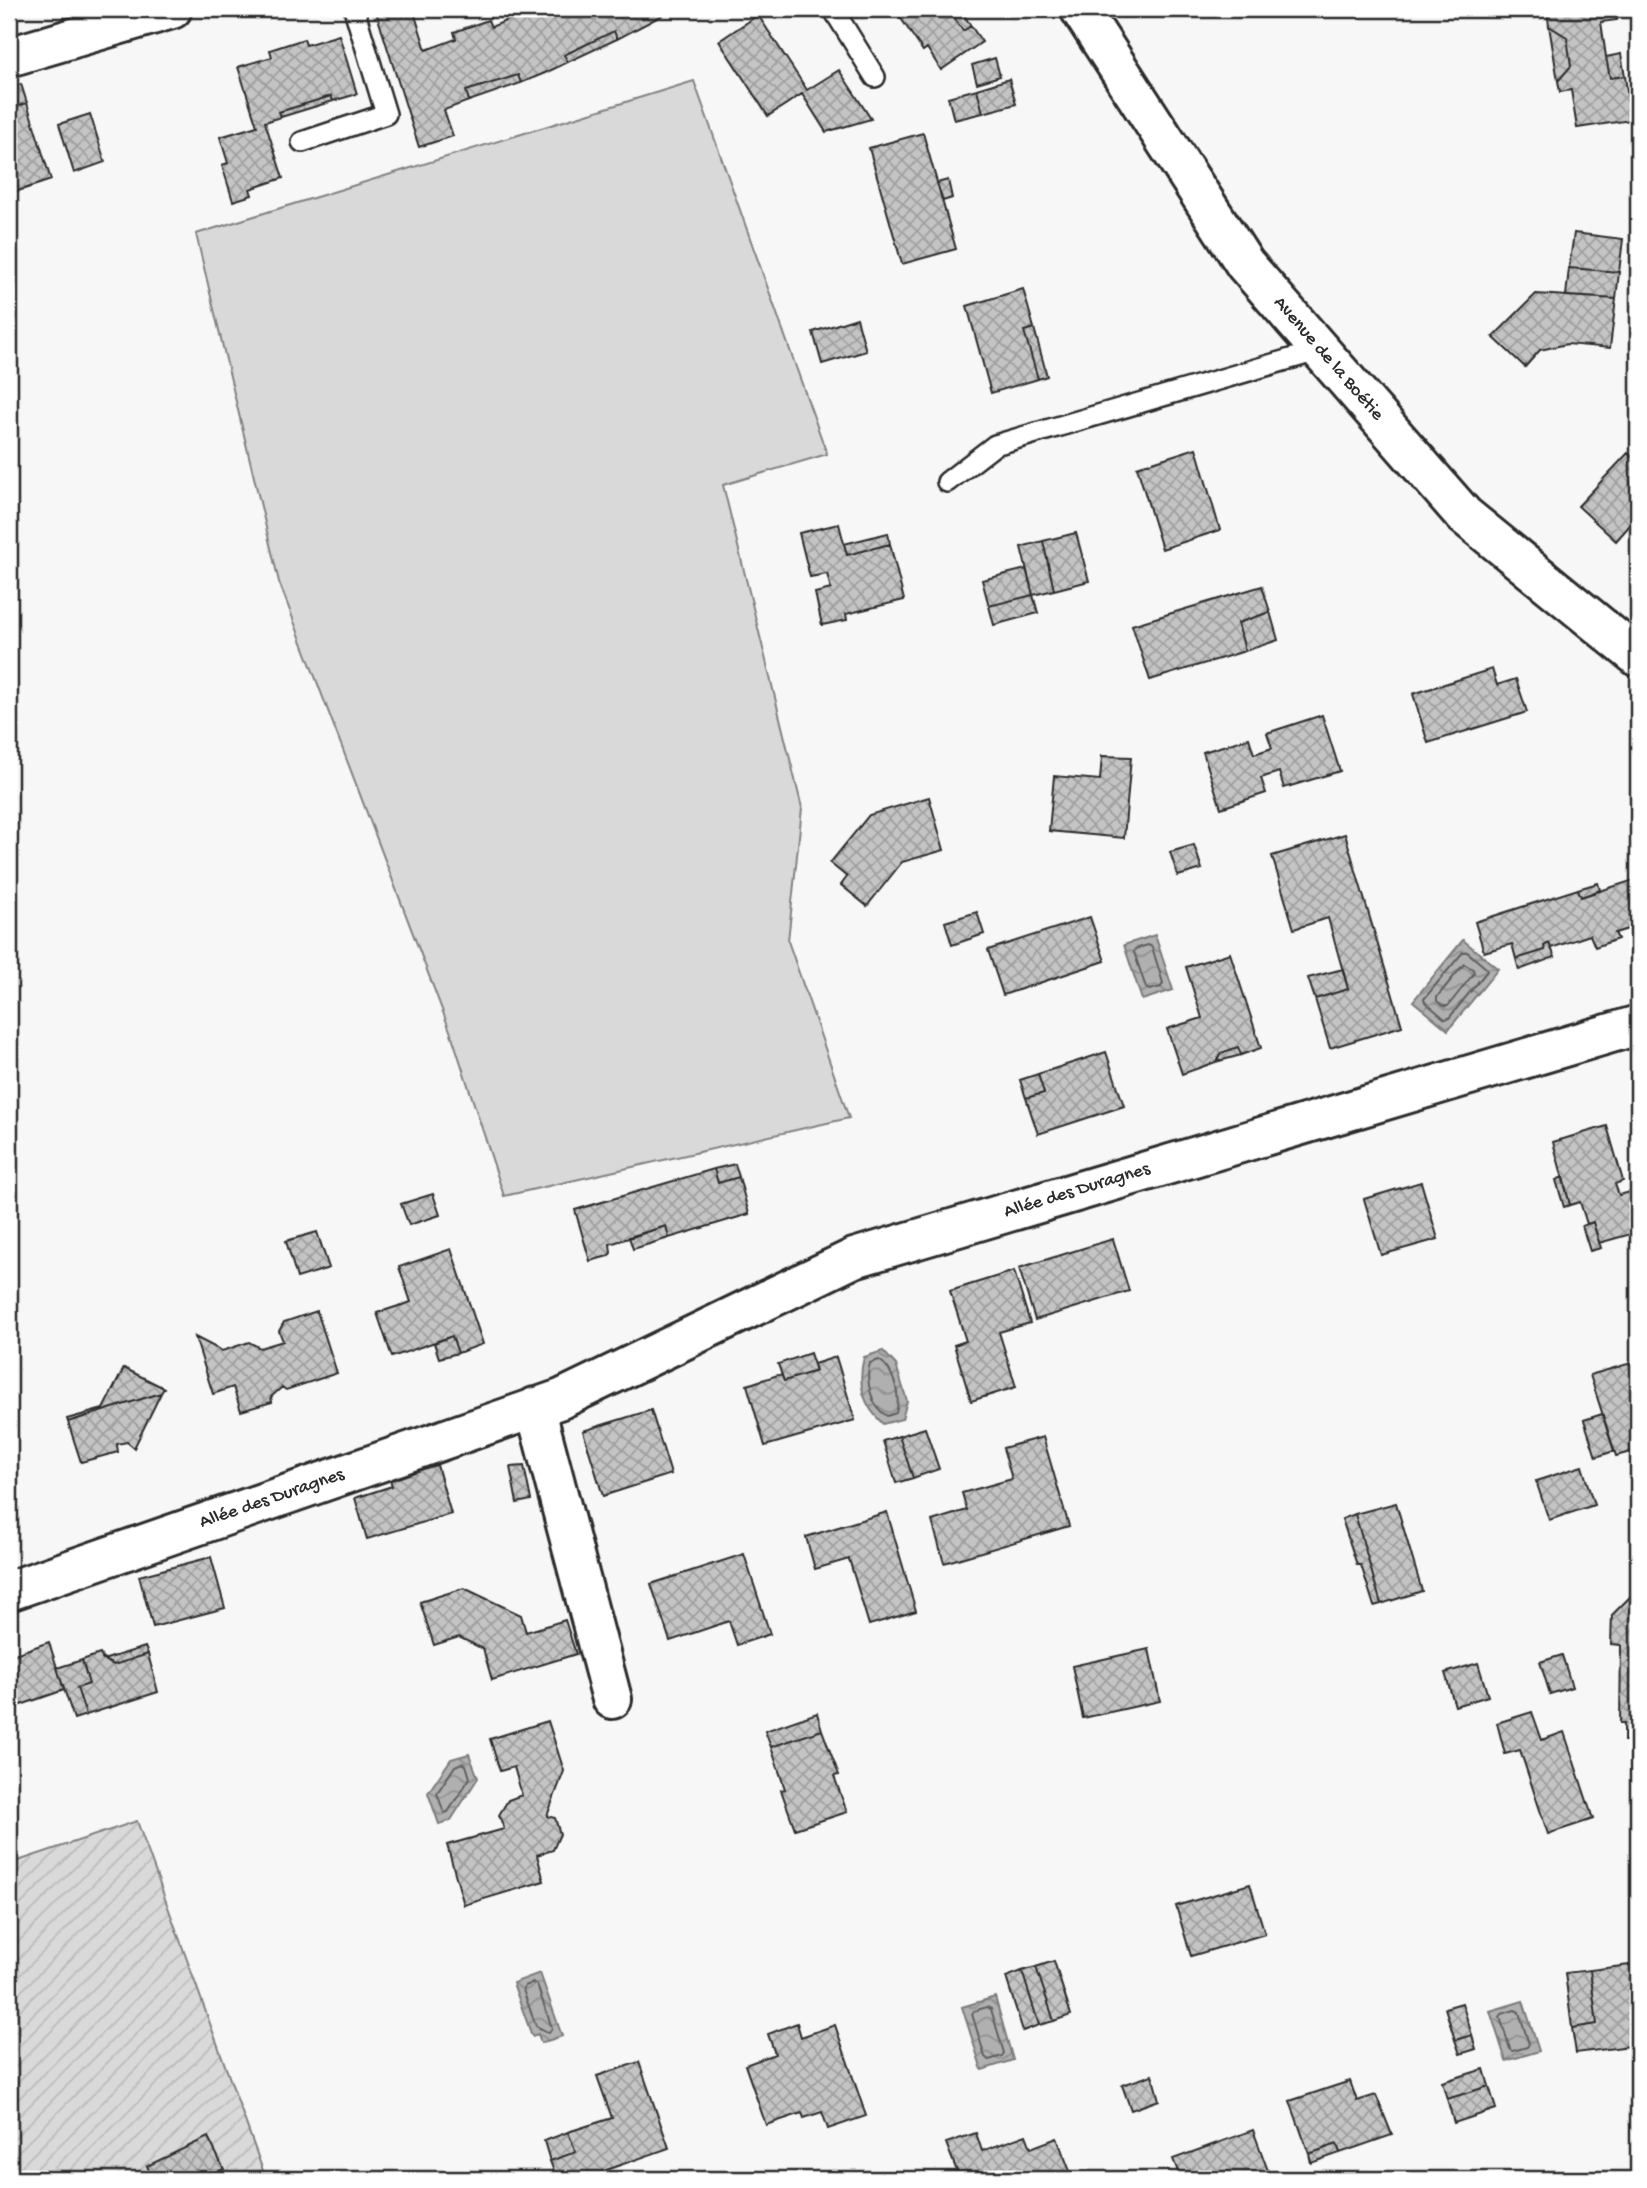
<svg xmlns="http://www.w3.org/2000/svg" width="1647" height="2188" viewBox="0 0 1647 2188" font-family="'Gochi Hand',sans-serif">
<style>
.grass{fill:#d9d9d9;stroke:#828282;stroke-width:2}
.garden{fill:url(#garden-furrows);stroke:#828282;stroke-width:2}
.water{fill:url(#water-waves);stroke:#7b7b7b;stroke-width:2}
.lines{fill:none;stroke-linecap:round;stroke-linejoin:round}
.shore{stroke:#606060;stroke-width:2}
.building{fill:url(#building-cross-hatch);stroke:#2b2b2b;stroke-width:2}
.service-casing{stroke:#2b2b2b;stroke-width:24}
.minor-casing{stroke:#2b2b2b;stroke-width:44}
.secondary-casing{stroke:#2b2b2b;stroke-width:44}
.service{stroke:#fff;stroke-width:19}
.minor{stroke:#fff;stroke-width:38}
.secondary{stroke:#fff;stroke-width:38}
.labels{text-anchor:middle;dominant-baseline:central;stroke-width:5;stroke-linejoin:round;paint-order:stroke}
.street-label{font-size:19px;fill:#2b2b2b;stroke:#fff}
</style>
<defs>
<pattern id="garden-furrows" width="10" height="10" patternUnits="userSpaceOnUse" patternTransform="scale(1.75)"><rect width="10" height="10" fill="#d9d9d9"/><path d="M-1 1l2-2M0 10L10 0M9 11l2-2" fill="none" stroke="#bababa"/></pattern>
<pattern id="water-waves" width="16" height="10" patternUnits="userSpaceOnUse" patternTransform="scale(1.75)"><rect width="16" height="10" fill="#b0b0b0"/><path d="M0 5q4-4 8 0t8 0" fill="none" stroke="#8f8f8f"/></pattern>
<pattern id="building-cross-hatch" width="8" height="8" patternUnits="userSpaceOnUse" patternTransform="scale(1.75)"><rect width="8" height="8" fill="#c4c4c4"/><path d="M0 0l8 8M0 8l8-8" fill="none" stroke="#9f9f9f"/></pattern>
</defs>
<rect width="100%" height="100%" fill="#f7f7f7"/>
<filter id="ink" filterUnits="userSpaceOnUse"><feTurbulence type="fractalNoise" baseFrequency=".0143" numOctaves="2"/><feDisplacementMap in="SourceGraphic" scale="14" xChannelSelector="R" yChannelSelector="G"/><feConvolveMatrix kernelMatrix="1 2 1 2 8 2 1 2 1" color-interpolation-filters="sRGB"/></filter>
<g filter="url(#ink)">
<path class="grass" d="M694,81l133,373 -104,31 79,323 -14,133 61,177 -345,78 -52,-160 -173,-454 -83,-348z"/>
<path class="garden" d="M137,1821l129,358h-254l-3,-10v-305z"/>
<path class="water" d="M1155,935l18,55 -31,10 -18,-55z
M1463,940l35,29 -50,61 -35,-29z
M883,1351l13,14 11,36 -5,18 -19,5c-20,-19 -26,-40 -19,-67z
M469,1754l9,24 -27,42 -12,4 -11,-31 23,-34z
M540,1973l22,63 -21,7 -3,-9 -6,2 -19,-53z
M995,1997l18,63 -31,10 -20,-63z
M1523,2001l16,50 -33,10 -16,-50z"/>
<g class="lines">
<path class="shore" d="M1148,945l4,2 11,36 -2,4 -12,3 -3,-2 -12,-36 1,-3z
M1463,952h4l19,16 1,3 -38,47 -4,1 -20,-17 -1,-3z
M1464,964l9,5 1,4 -26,33h-4l-7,-5v-4z
M879,1360c15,9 22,36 17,53l-9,3c-16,-9 -22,-36 -17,-53z
M462,1763l4,2 4,13 -22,34 -4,1 -7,-20 18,-27z
M533,1983l4,2 15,43 -3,5 -13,-7 -13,-36 2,-4z
M987,2007l4,2 13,44 -2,3 -13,4 -4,-3 -13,-43 2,-3z
M1515,2010l4,2 10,32 -2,3 -14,4 -3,-2 -10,-32 2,-3z"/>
</g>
<path class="building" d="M385,9h28l13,41 30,-11 -2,-7 34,-12 3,7 44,-18h124l4,6 -46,24 -3,-8 -50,24 4,7 -23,11 -24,10 -3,-8 -52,16 3,10 -25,9 9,26 -34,11 -43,-135z
M900,9h48l15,22 8,-5 11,16 -41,28 -14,-22 -4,3 -25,-37 4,-3z
M948,9h12l11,17 -8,5z
M1547,9h68l2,11 -16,2 5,35 4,21 15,-2 6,44 -54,8 -6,-38 -11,2 -2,-11 13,-15 -4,-29 -18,-11z
M758,15l49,75 32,-20 32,49 -45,13 -24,-38 -34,22 -49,-75z
M1549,26l18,11 4,29 -13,15z
M614,31l3,8 -49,23 -4,-7z
M339,35l18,59 -24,7 -2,-5 -52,16 2,5 -16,5 18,56 -33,11 2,6 -19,6 -11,-36 6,-2 -8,-26 37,-11 -19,-59 34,-10 -2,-7 34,-11 2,6z
M1621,54l4,22 -15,2 -4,-21z
M995,58l5,18 -23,7 -5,-18z
M518,75l3,8 -52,18 -3,-10z
M1009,79l7,25 -33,9 -6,-24z
M21,84l6,19 -18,6v-21z
M977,89l6,24 -29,7 -6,-23z
M331,96l2,5 -52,16 -2,-5z
M27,103l24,77 -42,14v-85z
M90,114l15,48 -31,11 -15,-49z
M923,133l33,116 -54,15 -33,-116z
M948,180l4,18 -9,3 -6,-18z
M1574,233l49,6 -4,33 -50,-4z
M1569,268l50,4 -3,27 -50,-3z
M1023,289l11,39 -10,3 14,48 -47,14 -24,-87z
M1536,294l80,5 -6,49 -43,-4 -27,6 -15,17 -32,-30z
M857,318l9,33 -44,13 -9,-32z
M1034,328l13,48 -9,3 -14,-48z
M1196,448l24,82 -58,19 -25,-82z
M1628,453l10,10v53l-22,25 -38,-35z
M839,524l8,31 43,-11 14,56 -58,14 1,6 -25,5 -7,-32 16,-4 -4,-15 -17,3 -11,-44z
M888,533l2,11 -43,11 -3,-11z
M1076,533l13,48 -35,9 -11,-49z
M1043,541l11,49 -21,5 -12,-48z
M1026,569l7,26 -44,11 -7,-26z
M1262,586l8,26 -32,11 7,28 -95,29 -18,-55z
M1033,595l5,18 -44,12 -5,-19z
M1270,612l8,28 -33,11 -7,-28z
M1492,669l5,16 19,-6 11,33 -99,31 -15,-49z
M1322,715l18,56 -56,17 -5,-16 -18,6 5,15 -45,15 -18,-56 46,-14 5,16 18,-6 -5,-15z
M1102,756l29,1 -7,81 -75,-7 5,-55 46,4z
M929,797l15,53 -42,12 -35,44 -26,-21 6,-8 -17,-14 39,-48z
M1345,834l57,192 -72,22 -15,-49 33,-10 -20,-71 -34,11 -22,-73z
M1194,845l8,24 -24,7 -8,-24z
M1637,879l1,47 -23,7 3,6 -23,8 -5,-12 -39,13 -2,-5 -5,3 1,4 -29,9 -4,-15 -28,8 -9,-30 103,-33 3,8z
M1598,883l2,7 -19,7 -3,-8z
M977,912l7,22 -32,11 -7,-23z
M1090,917l15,44 -102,34 -15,-45z
M1549,943l6,14 -36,13 -3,-11 29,-9 -1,-4z
M1230,953l31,95 -20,7 -3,-8 -17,6 -5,9 -34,12 -15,-45 35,-11 -16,-51z
M1343,969l5,20 -33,10 -7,-21z
M1238,1047l3,8 -25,7 5,-9z
M1106,1052l18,54 -86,28 -12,-36 18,-5 -6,-19z
M1038,1074l6,19 -18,5 -6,-18z
M1607,1126l16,55 -8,3 4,11 19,-5v42l-39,11 -6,-21 -6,2 -7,-22 -10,3 -17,-63z
M735,1164l4,13 -21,6 -4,-14z
M714,1169l4,14 21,-6 10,37 -80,24 -3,-12 -56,18 1,9 -3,3 -18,5 -15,-51z
M1563,1177l7,28 -6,2 -8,-27z
M1421,1182l17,57 -57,16 -17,-56z
M433,1194l7,21 -31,10 -8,-21z
M1593,1222l8,26 -11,3 -8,-25z
M666,1226l3,12 -36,11 -4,-12z
M317,1232l12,36 -32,10 -11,-37z
M1113,1239l16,52 -94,29 -16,-52z
M451,1249l32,95 -25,9 -6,-17 -60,21 -15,-44 34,-11 -12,-35z
M1014,1271l16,52 -31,9 17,55 -45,14 -17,-56 12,-4 -16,-50z
M317,1311l20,62 -51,17 -4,-3 -11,10 1,5 -31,9 -8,-24 -20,7 -18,-57 27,14 27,-9 11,6 23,-7 -4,-10 5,-9z
M452,1336l6,17 -19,5 -5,-15z
M810,1353l6,18 -32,10 -6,-17z
M836,1357l19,63 -90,26 -18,-61 34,-11 3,7 32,-10 -2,-7z
M1638,1361v89l-22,6 -26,-81z
M124,1368l40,20 -3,5 -93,29 -1,-3 36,-10z
M161,1393l-27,55 -7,-6 -10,2 1,8 -37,10 -13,-40z
M651,1410l20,64 -68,22 -20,-65z
M1602,1414l12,37 -18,6 -12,-37z
M925,1428l14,41 -26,9 -14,-42z
M899,1436l14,42 -17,5 -13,-42z
M1043,1437l26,89 -125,37 -12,-42 35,-11 -5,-17 50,-14 -9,-31z
M437,1465l14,49 -84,25 -12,-41 37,-12 -3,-9z
M524,1466l7,34 -14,3 -7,-36z
M1582,1466l12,39 -45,15 -13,-39z
M1396,1503l26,88 -41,13 -26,-90z
M887,1512l29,99 -47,14 -20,-66 -34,10 -9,-32z
M1355,1514l26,90 -7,2 -13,-41h-4l-15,-46z
M744,1554l26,80 -33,11 -8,-24 -59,20 -19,-57z
M211,1557l14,51 -72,19 -14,-51z
M464,1588l57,27 5,17 39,-12 11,34 -84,26 -9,-31 -24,-12 -25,8 -14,-43z
M1638,1589v176h-6v-24h-8v-18h-4l1,-78 -10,-1 1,-29z
M49,1642l15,48 -55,19v-53z
M145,1647l3,7 -34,11 -11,-5z
M1149,1649l11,52 -77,17 -11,-52z
M100,1654l3,6 11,5 34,-11 10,38 -72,23 -9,-27 12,-4 -7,-24z
M1562,1655l10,32 -22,7 -10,-32z
M82,1660l7,24 -12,4 9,27 -12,4 -17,-51z
M1478,1663l10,33 -33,10 -10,-33z
M1532,1712l10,28 22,-8 29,87 -45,15 -28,-84 -15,4 -8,-31z
M817,1713l5,17 -51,17 -6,-16z
M548,1721l16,50 -17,45 8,2 5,16 -7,16 -16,5 7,26 -80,24 -17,-60 57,-16 -5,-14 9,-15 14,-5 -8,-28 -14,4 -10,-32z
M822,1730l17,45 -5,1 13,36 -52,17 -14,-39 4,-1 -14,-42z
M1250,1884l15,50 -74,22 -15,-50z
M1054,1961l17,54 -17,6 -18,-54z
M1638,1964v81l-62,8 -4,-25 25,-4 -7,-54z
M1036,1967l18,54 -15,4 -17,-54z
M1590,1970l7,54 -25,4 -7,-55z
M1022,1971l17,54 -16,6 -17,-54z
M1462,2003l10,32 -17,5 -10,-32z
M797,2023l4,14 34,-12 31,91 -38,13 -6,-17 -18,6 -2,-5 -36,12 -21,-60 30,-11 -7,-20z
M1472,2035l4,14 -16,5 -5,-14z
M639,2062l30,86 -63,22 3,8 -5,1h-47l-7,-18 26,-9 -8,-20 44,-14 -15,-42z
M1484,2069l5,17 -42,13 -5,-17z
M1152,2075l7,25 -28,10 -9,-25z
M1350,2081l7,20 19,-6 16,40 -52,18 -3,-9 -28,10 -19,-53z
M1489,2086l7,23 -42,14 -7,-24z
M1253,2130l18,49h-90l-8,-20z
M568,2132l8,20 -26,9 -6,-20z
M976,2133l6,18 44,-16 5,13 26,-10 16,41h-113l-14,-36z
M208,2137l16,32 -12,6 2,4h-61l-6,-13z
M1337,2144l3,9 -29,10 -2,-9z"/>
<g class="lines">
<defs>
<path id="service" d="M833,9l42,68
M302,142l84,-28 -32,-105
M947,482l48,-37 326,-95"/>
<path id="minor" d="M9,57l163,-48
M535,1407l77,292
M9,1591l552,-192 293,-141 784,-233"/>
<path id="secondary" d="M1080,9l165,255 219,251 174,142"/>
</defs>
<use href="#service" class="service-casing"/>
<use href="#minor" class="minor-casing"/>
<use href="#secondary" class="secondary-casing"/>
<use href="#service" class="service"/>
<use href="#minor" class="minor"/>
<use href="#secondary" class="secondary"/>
</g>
</g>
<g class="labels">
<g class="street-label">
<text transform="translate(1328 359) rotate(49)">Avenue de la Boétie</text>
<text transform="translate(1077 1191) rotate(-17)">Allée des Duragnes</text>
<text transform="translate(272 1499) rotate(-19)">Allée des Duragnes</text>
</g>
</g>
<rect width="1647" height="2188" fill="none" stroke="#fff" stroke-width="35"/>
<rect x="18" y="18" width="1612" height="2153" fill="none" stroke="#2b2b2b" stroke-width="2.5" filter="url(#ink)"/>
</svg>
